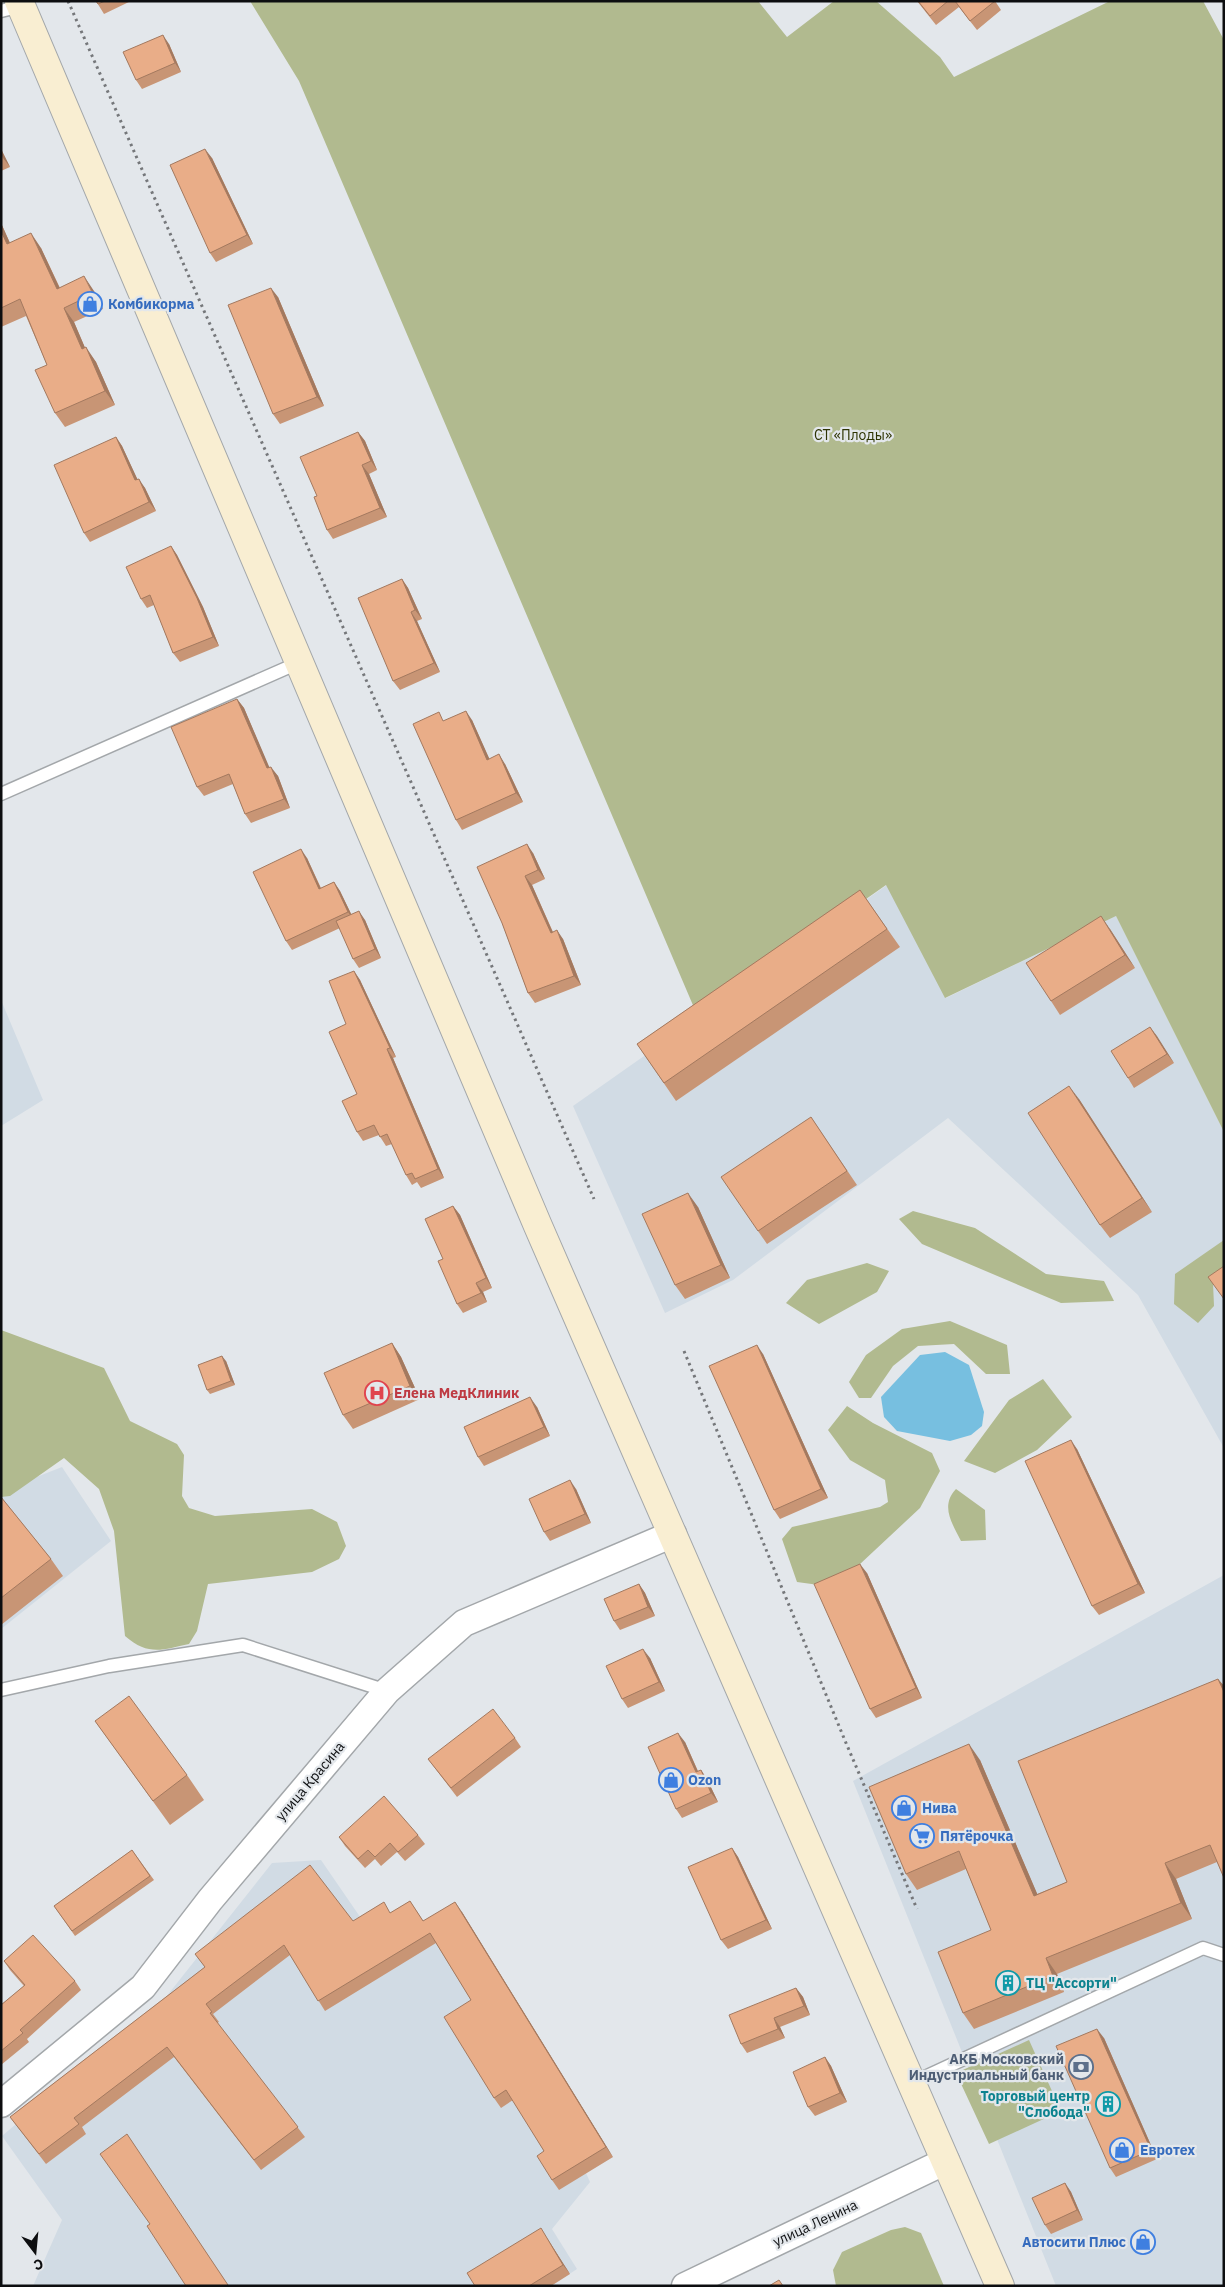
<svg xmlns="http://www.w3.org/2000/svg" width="1225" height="2287" viewBox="0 0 1225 2287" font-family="'IBM Plex Sans',sans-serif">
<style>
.built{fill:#d1dbe4}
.green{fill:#b1ba8f}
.water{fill:#77bfe0}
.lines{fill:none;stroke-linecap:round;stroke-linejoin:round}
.lane-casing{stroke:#a3a7aa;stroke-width:15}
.street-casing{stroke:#a3a7aa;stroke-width:29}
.secondary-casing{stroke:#a3a7aa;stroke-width:30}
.path{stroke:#75777a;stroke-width:3;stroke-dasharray:2.5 4;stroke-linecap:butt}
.lane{stroke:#fff;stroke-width:12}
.street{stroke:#fff;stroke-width:26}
.secondary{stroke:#f9eed2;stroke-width:28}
.wall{fill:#c89575}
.shaded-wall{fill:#a3795f}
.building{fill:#e9ad88;stroke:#a3795f}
.labels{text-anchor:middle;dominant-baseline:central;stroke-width:4.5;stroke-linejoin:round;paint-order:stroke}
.shop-label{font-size:14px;font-weight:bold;fill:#366cbe;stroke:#e3e7eb;text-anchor:start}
.park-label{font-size:14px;fill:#2e3402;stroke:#e3e7eb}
.health-label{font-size:14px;font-weight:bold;fill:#be3a42;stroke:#e3e7eb;text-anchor:start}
.street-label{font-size:14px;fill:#0d0e10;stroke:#e3e7eb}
.culture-label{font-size:14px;font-weight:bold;fill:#0d838f;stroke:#e3e7eb;text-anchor:start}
.service-label{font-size:14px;font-weight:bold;fill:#4e5e75;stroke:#e3e7eb;text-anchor:end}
</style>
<rect width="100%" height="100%" fill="#e3e7eb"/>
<path class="built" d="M887,885l59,113 170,-82 108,216v316l-86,-153 -190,-177 -215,162 -68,33 -92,-207z
M1,1000l42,100 -42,26z
M62,1467l49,74 -110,88v-138z
M1224,1575v711h-168l-203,-505z
M321,1860l46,67 30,-4 20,-12 13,20 32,-19 151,245 -27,16 4,9 -38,47 25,40 -26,17h-518l29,-66 -60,-84 164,-139 106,-134z"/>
<path class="green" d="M250,1h508l29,36 47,-36h42l64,56 14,20 156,-76h93l21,39v1092l-108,-216 -171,82 -59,-113 -188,132 -399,-936z
M913,1211l62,17 71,46 58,7 10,20 -53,2 -139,-59 -23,-25z
M1224,1240v35l-11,8 1,23 -16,17 -24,-19 1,-30z
M867,1263l22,8 -12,21 -58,32 -33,-21 21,-23z
M950,1321l57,24 3,29h-24l-32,-30 -36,2 -25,20 -22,32h-12l-10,-16 17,-27 36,-26z
M1,1330l103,38 26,53 47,23 7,11 -2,41 7,12 26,8 97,-7 25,13 9,24 -7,13 -27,13 -104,12 -11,47 -8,13c-27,6 -41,12 -64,-8l-11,-105 -15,-42 -35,-31 -54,38 -9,1z
M1043,1379l29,38 -35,33 -42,23 -31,-12 45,-61z
M847,1406l26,17 59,30 8,18 -20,37 -61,57 -40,20 -22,-3 -15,-43 10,-12 88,-20 8,-5 -3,-22 -35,-20 -22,-30z
M956,1489l29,21 1,30 -25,1c-9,-18 -21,-35 -5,-52z
M1029,2040l32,71 -72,33 -33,-71z
M905,2227l16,6 23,53h-108l-3,-16 9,-18 49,-22z"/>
<path class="water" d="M945,1352l24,13 15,47 -2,14 -11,9 -21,6 -53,-10 -13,-14 -3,-20 39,-42z"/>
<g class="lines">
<defs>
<path id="lane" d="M1,11l20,-5
M1,794l297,-131
M1,1690l108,-24 134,-21 144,46
M912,2083l291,-135 21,7"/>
<path id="street" d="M1,2104l142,-117 67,-87 177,-209 77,-68 209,-89
M685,2286l261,-125"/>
<path id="secondary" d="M19,1l519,1225 462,1060"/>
</defs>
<use href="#lane" class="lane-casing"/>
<use href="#street" class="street-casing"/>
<use href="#secondary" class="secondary-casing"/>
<path class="path" d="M68,1l526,1198
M684,1351l162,392 71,166"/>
<use href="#lane" class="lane"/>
<use href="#street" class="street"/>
<use href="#secondary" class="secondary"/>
</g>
<path class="wall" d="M96,1h35l-27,13z
M917,1h78l6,9 -24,20 -18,-23 -23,18z
M169,44l12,28 -39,17 -6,-9z
M1,149l9,18 -9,4z
M212,158l41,86 -37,18 -6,-9z
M1,223l9,20 31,5 19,40 34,3 9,18 -29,13 11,26 11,14 19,43 -50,22 -10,-14 -8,-48 -21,-49 -25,11z
M278,297l46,109 -44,18 -7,-10z
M358,432l7,9 12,29 -8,4 18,43 -54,22 -6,-9 -10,-34z
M116,437l6,9 15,33 8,9 11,23 -66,31 -6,-9z
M171,546l6,9 26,52 16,39 -39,16 -7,-9 -19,-48 -7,3 -6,-9z
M402,579l6,9 14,31 -5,2 23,51 -40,18 -7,-9z
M237,699l7,9 25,60 9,8 12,32 -39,15 -6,-9 -12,-30 -29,12 -7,-9z
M445,720h27l17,39 16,5 18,38 -61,28 -6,-10z
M533,853l12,26 -13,6 21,47 10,7 18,46 -46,18 -7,-10 -26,-70z
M307,858l14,30 13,-6 6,9 11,23 14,6 16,38 -22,10 -6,-9 -13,-31 -48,22 -6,-9z
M860,890l40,57 -224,154 -39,-57z
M1110,929l25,39 -75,47 -9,-14z
M354,971l6,9 36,77 -3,1 51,120 -23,10 -4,-6 -5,3 -6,-10 -14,-31 -6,2 -7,-11 -16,6 -6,-9v-38l-11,-70z
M1150,1027l24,36 -40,25 -6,-10z
M1079,1099l73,113 -42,26 -10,-13z
M811,1117l46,68 -90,59 -9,-13z
M453,1206l7,9 32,73 -9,4 4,10 -24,11 -6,-9 -14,-45z
M698,1207l32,71 -45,21 -10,-14z
M392,1343l9,14 19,42 -67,30 -10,-14z
M763,1354l65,144 -48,21 -6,-9z
M226,1361l9,24 -25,9 -3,-4z
M537,1407l13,29 -66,30 -6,-9z
M1077,1449l68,144 -46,22 -7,-9z
M576,1489l15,34 -41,18 -6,-9z
M1,1497l50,62 12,17 -62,49z
M867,1573l55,125 -46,20 -6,-9z
M639,1584l6,9 10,23 -35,14 -6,-9z
M650,1658l15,33 -37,17 -6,-9z
M1218,1679l6,7v192l-7,-16 -41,17 16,40 -135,55 7,18 -90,37 -11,-16 28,-83 -25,-61 -49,21 -11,-16 74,-114 57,134 30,-12z
M95,1721l92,54 17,25 -34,25z
M515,1738l6,9 -64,50 -29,-38z
M685,1742l13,29 3,-1 6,9 11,23 -36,16 -6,-9z
M418,1835l7,9 -20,17 -8,-9 -16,14 -6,-7 -10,9 -20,-22 -6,-9z
M732,1848l6,9 34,72 -44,20 -7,-9z
M132,1850l22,30 -79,56 -21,-30z
M410,1901l13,20 39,-9 151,245 -54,33 -7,-10 -8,-29 -31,-51 -12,8 -7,-10 -23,-98 -35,-57 -111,68 -35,-56 -77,59 6,8 -2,1 88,114 -44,33 -87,-113 -92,70 4,7 -40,30 -36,-47 195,-150 -10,-13 196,-41z
M4,1961l71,20 6,9 -54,49 2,3 -28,23v-60l23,-19 -14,-16z
M796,1988l7,9 7,18 -30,12 5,11 -38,15 -6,-9z
M1104,2038l53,121 -41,18 -6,-9z
M825,2057l6,9 16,36 -32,14 -7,-9z
M1065,2183l6,9 12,28 -32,14 -6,-9z
M547,2238l23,36 -19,12h-76z"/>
<path class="shaded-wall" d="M163,35l6,9 12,28 -6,-9z
M1,149l9,18 -7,-9 -2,-4z
M205,149l7,9 41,86 -6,-9z
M1,223l16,36 -10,-15 -6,-13z
M31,233l10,15 26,56 -10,-15z
M84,276l10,15 9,18 -10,-15z
M271,288l7,9 46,109 -7,-9z
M64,308l10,14 18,42 -10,-15z
M86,347l10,15 19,43 -10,-14z
M358,432l7,9 12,29 -6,-9z
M116,437l6,9 20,43 -7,-9z
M362,465l7,9 18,43 -7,-9z
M139,479l6,9 11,23 -7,-9z
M171,546l6,9 26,52 16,39 -6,-9z
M402,579l6,9 14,31 -7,-9z
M411,612l6,9 23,51 -6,-9z
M237,699l7,9 30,70 -7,-10z
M466,711l6,9 22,49 -7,-9z
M499,754l6,10 18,38 -7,-9z
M271,767l7,9 12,32 -6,-9z
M527,844l6,9 12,26 -7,-9z
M301,849l6,9 18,40 -6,-9z
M525,876l7,9 25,57 -6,-9z
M334,882l6,9 15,31 -7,-10z
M359,911l6,9 16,38 -6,-9z
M1101,916l9,13 25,39 -10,-13z
M557,930l6,9 18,46 -7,-9z
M354,971l6,9 36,77 -6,-9z
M1150,1027l7,9 17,27 -7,-9z
M387,1049l6,9 51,120 -6,-9z
M1069,1086l10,13 73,113 -10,-14z
M688,1193l10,14 32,71 -9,-13z
M453,1206l7,9 32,73 -6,-10z
M476,1283l7,9 4,10 -6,-9z
M392,1343l9,14 19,42 -10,-13z
M757,1345l6,9 65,144 -7,-9z
M222,1356l4,5 9,24 -4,-4z
M530,1397l7,10 13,29 -6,-9z
M1071,1440l6,9 68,144 -7,-9z
M570,1480l6,9 15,34 -6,-9z
M860,1564l7,9 55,125 -6,-10z
M639,1584l6,9 10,23 -7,-9z
M643,1649l7,9 15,33 -6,-9z
M1218,1679l6,7v6z
M678,1733l7,9 17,39 -6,-9z
M969,1744l11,16 65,152 -11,-16z
M701,1770l6,9 11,23 -7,-9z
M732,1848l6,9 34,72 -6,-9z
M1165,1863l11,16 16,40 -11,-16z
M455,1902l7,10 151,245 -7,-10z
M1046,1958l11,16 7,18 -11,-16z
M796,1988l7,9 7,18 -6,-9z
M774,2018l6,9 5,11 -7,-9z
M1097,2029l7,9 53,121 -6,-9z
M825,2057l6,9 16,36 -7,-9z
M1065,2183l6,9 12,28 -6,-10z
M541,2228l6,10 23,36 -7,-9z"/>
<path class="building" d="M96,1h9l-7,3z
M918,1h30l-18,15z
M955,1h40l-25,20z
M163,35l12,28 -39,17 -13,-28z
M205,149l42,86 -37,18 -40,-88z
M1,231l6,13 24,-11 26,56 27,-13 9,18 -29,14 18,41 4,-2 19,44 -50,22 -20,-43 12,-5 -27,-66 -19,9z
M271,288l46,109 -44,17 -45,-109z
M358,432l13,29 -9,4 18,43 -53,22 -13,-33 3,-1 -17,-39z
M116,437l19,43 4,-1 10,23 -65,31 -30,-68z
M171,546l26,52 16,39 -40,16 -23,-58 -9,4 -15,-32z
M402,579l13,31 -4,2 23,51 -41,18 -35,-83z
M237,699l30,69 4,-1 13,32 -39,15 -16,-40 -32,13 -26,-60z
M466,711l21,49 12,-6 17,39 -60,27 -43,-96 26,-12 4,9z
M527,844l11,26 -13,6 26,57 6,-3 17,46 -46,17 -26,-70 -25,-56z
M301,849l18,40 15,-7 14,30 -62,29 -33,-69z
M860,890l27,39 -223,154 -27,-39z
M359,911l16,38 -22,10 -17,-38z
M1101,916l24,39 -74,46 -25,-38z
M354,971l36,77 -3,1 51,120 -23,10 -3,-6 -6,2 -19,-41 -7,3 -6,-12 -17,7 -15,-31 15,-7 -28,-62 17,-8 -17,-43z
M1150,1027l17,27 -39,24 -17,-27z
M1069,1086l73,112 -42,27 -72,-112z
M811,1117l36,54 -89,60 -37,-54z
M688,1193l33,72 -46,20 -33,-71z
M453,1206l33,72 -10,5 5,10 -24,11 -19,-43 5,-2 -18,-40z
M1224,1266v33l-16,-22z
M392,1343l18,43 -67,29 -19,-42z
M757,1345l64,144 -47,21 -65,-144z
M222,1356l9,25 -24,9 -9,-25z
M530,1397l14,30 -66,30 -14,-30z
M1071,1440l67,144 -46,22 -67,-145z
M570,1480l15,34 -41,18 -15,-33z
M1,1497l50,62 -50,39z
M860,1564l56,124 -46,21 -56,-125z
M639,1584l9,23 -34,14 -10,-22z
M643,1649l16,33 -37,17 -16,-33z
M1218,1679l6,13v186l-14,-33 -45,18 16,40 -135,55 7,18 -90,37 -25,-61 53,-22 -32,-79 -53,23 -37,-87 100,-43 65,152 33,-14 -49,-121z
M129,1696l58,79 -34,26 -58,-80z
M493,1709l22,29 -64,50 -23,-29z
M678,1733l18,39 5,-2 10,23 -35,16 -28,-62z
M384,1796l34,39 -20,17 -8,-9 -15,14 -7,-7 -10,9 -19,-22z
M732,1848l34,72 -45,20 -33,-73z
M132,1850l18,26 -78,55 -18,-25z
M310,1865l43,56 31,-19 6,11 20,-12 13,20 32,-19 151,245 -54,33 -15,-24 7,-5 -38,-61 -12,8 -50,-81 27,-17 -41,-67 -112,68 -34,-56 -78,59 6,8 -2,1 88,114 -44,33 -87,-113 -93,71 5,6 -40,30 -29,-37 195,-150 -10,-13z
M33,1935l42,46 -55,49 3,3 -22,18v-46l24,-20 -21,-24z
M796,1988l8,18 -30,12 4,11 -37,15 -12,-29z
M1097,2029l54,121 -41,18 -54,-122z
M825,2057l15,36 -32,14 -15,-35z
M127,2134l101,151 -2,1h-40l-39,-60 3,-2 -50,-70z
M1065,2183l12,27 -32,15 -13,-27z
M541,2228l22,37 -34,21h-54l-8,-13z
M779,2280l4,6h-14z"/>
<defs>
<symbol id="shop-ring" viewBox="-11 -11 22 22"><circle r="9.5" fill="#e3e7eb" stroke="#3f7fe0" stroke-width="1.5"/><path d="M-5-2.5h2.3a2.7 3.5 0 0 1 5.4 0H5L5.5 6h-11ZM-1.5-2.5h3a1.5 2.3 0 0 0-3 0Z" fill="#3f7fe0"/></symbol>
<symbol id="hospital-ring" viewBox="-11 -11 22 22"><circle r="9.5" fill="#e3e7eb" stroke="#e0444e" stroke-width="1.5"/><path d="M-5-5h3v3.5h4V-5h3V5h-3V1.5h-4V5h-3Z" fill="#e0444e"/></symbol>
<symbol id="supermarket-ring" viewBox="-11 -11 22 22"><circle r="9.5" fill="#e3e7eb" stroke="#3f7fe0" stroke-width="1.5"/><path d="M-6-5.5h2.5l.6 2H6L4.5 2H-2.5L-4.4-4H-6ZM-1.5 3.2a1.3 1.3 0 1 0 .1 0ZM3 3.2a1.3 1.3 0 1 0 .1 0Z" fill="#3f7fe0"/></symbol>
<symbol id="building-ring" viewBox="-11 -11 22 22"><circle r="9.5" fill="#e3e7eb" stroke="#0f9aa8" stroke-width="1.5"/><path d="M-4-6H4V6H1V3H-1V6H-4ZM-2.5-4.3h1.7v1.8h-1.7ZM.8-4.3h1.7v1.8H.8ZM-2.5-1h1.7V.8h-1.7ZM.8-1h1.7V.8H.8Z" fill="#0f9aa8"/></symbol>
<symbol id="bank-ring" viewBox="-11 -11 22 22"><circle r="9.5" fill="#e3e7eb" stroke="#5c6f8a" stroke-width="1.5"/><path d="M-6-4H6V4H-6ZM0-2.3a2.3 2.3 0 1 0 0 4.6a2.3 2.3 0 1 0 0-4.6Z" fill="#5c6f8a"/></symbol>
</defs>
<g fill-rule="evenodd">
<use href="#shop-ring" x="76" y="290" width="28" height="28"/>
<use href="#hospital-ring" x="363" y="1379" width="28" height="28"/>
<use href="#shop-ring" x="657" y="1766" width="28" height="28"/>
<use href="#shop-ring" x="890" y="1794" width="28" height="28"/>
<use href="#supermarket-ring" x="908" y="1822" width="28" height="28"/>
<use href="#building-ring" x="994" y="1969" width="28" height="28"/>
<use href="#bank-ring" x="1067" y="2053" width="28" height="28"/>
<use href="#building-ring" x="1094" y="2090" width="28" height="28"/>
<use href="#shop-ring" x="1108" y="2136" width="28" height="28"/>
<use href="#shop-ring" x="1129" y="2228" width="28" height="28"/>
</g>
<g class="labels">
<g class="shop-label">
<text x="108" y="304">Комбикорма</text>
<text x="688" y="1780">Ozon</text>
<text x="922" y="1808">Нива</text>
<text x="940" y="1836">Пятёрочка</text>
<text x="1140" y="2150">Евротех</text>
<text x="1126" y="2242" text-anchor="end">Автосити Плюс</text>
</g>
<g class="park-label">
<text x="853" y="435">СТ «Плоды»</text>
</g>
<g class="health-label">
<text x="394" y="1393">Елена МедКлиник</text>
</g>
<g class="street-label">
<text transform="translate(310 1781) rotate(-50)">улица Красина</text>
<text transform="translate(815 2223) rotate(-25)">улица Ленина</text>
</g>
<g class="culture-label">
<text x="1026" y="1983">ТЦ "Ассорти"</text>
<text x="1090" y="2096" text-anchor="end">Торговый центр<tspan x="1090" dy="16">"Слобода"</tspan></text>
</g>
<g class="service-label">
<text x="1064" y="2059">АКБ Московский<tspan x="1064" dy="16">Индустриальный банк</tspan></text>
</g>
</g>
<rect width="1225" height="2287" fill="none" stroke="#0d0e10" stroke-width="5"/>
<g transform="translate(35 2252) rotate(164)" stroke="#e3e7eb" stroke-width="4" paint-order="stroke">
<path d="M0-4L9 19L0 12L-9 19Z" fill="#0d0e10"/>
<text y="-8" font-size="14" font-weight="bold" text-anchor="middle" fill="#0d0e10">С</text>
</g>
</svg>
